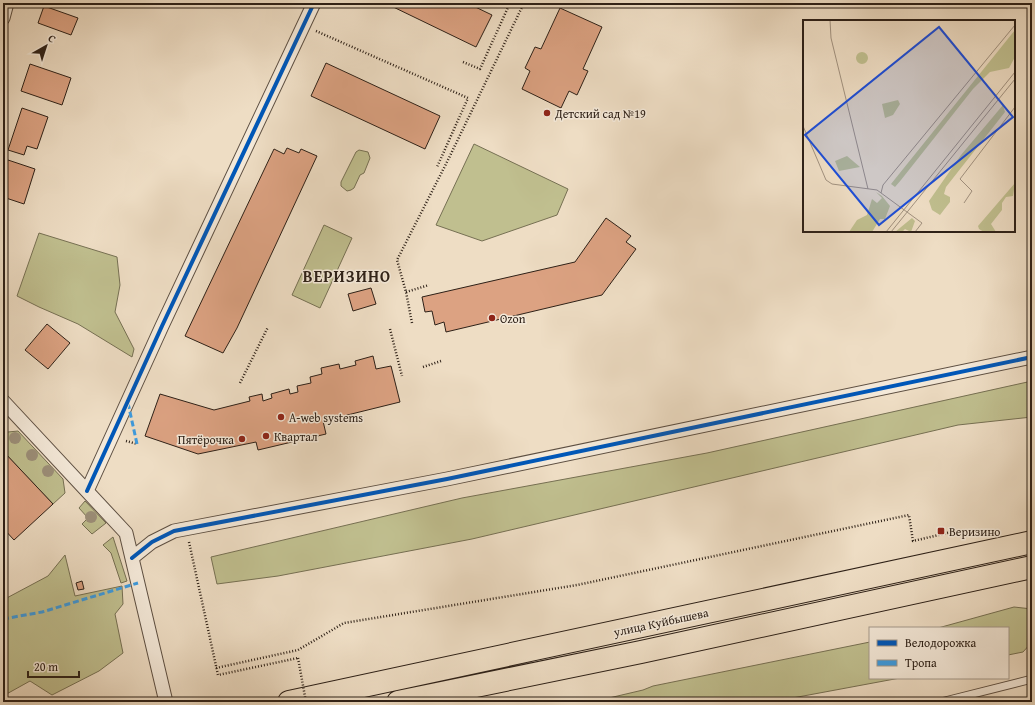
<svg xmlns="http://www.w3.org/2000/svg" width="1035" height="705" viewBox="0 0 1035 705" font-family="'Gentium Book Plus',serif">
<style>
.green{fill:#c0bf8f;stroke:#767053}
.building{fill:#dca282;stroke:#2d2017}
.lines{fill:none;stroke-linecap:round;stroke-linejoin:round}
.lane-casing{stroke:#5d4f42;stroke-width:9}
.street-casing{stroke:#5d4f42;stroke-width:15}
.highway-casing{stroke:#2d2017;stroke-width:24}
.path{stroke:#2d2017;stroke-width:2.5;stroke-dasharray:1 2;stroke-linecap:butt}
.lane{stroke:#f4e9d9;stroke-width:7}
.street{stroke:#f4e9d9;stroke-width:13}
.highway{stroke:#eeddc4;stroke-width:22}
.path-bridge{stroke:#2d2017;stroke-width:2.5;stroke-dasharray:1 2;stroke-linecap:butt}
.quiet{stroke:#3d9bdf;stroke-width:3;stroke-dasharray:6 3;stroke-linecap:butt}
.cycleway-casing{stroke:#f4e9d9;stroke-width:6}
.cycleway{stroke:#0057b8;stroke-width:4}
.tree{fill:#9c8f79}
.poi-dot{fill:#8f2418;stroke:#f4e9d9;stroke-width:1.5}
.labels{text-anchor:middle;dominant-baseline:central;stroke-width:3;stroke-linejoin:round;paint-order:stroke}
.poi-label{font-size:12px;fill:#2d2017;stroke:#f4e9d9;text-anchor:start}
.street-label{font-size:12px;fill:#2d2017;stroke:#f4e9d9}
.district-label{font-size:16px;font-weight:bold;letter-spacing:1px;fill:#2d2017;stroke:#f4e9d9}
.inset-road{fill:none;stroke:#a1917f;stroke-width:1}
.view{fill:#1d4ed8;fill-opacity:0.15;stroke:#1d4ed8;stroke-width:2}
.inset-edge{fill:none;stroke:#2d2017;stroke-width:2}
</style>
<rect width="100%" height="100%" fill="#eeddc4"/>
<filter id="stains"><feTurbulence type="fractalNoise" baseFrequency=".005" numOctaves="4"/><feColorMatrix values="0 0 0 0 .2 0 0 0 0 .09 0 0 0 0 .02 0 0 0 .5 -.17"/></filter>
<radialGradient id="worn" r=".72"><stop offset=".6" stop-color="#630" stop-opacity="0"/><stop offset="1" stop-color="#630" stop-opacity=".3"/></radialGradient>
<path class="green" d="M474,144l94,45 -11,26 -75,26 -46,-16z
M359,150l9,2 2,6 -6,15 -4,2 -6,13 -3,2 -4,1 -6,-5v-4l15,-30z
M324,225l28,13 -32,70 -28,-13z
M39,233l78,24 3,28 -5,27 19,37 -2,8 -54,-33 -39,-17 -22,-11z
M1032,381v36l-74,8 -486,114 -194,37 -61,8 -6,-27 251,-59 245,-45z
M18,431l45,48 2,14 -12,11 -50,-53v-14l5,-5z
M85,501l21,22 -14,11 -10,-10 6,-6 -9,-10z
M113,537l14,44 -6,2 -10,-30 -8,-8z
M65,555l10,41 47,-10 1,18 -8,10 8,39 -24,18 -47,24 -22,-14 -27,15v-96l45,-24z
M1014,607l18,2v33l-9,10 -15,3v-27h-70z
M870,642v36h30l-129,24h-179l51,-12 10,-4z"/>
<path class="building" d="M385,3h82l25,12 -16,32z
M44,6l34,12 -7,17 -33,-12z
M560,8l42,19 -19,42 5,2 -11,24 -8,-4 -8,17 -39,-19 8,-18 -5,-3 10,-21 6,2z
M326,63l114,53 -15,33 -114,-53z
M30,64l41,14 -9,27 -41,-14z
M22,108l26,9 -11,32 -10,-3 -3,9 -16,-5z
M287,148l12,5 2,-4 16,7 -80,172 -14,25 -38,-17 89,-187 10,5z
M5,159l30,10 -11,35 -21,-7v-32z
M606,218l25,18 -5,6 10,7 -34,46 -156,37 -2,-10 -9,3 -3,-14 -7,1 -3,-15 153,-35z
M371,288l5,16 -23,7 -5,-17z
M47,324l23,19 -22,26 -23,-19z
M373,356l3,13 15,-3 9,36 -77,19 3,13 -68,16 -2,-8 -58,12 -53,-18 15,-42 54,16 36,-9 -1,-4 13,-3 1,7 9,-3 -1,-4 18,-5 1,5 8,-2 -1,-6 14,-3 -1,-6 12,-3 -1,-6 18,-4 1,5 16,-4 -1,-4z
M3,451l50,53 -39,36 -11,-12z
M82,581l2,8 -6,1 -2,-7z"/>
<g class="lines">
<defs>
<path id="lane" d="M941,702l91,-23"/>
<path id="street" d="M3,18l4,-15
M3,401l123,132 40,169
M87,491l75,-165 152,-323
M132,558l20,-16 22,-11 273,-52 585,-122"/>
<path id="highway" d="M289,702l743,-160
M398,702l243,-50 391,-85"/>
</defs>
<use href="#lane" class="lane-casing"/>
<use href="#street" class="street-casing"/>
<use href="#highway" class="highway-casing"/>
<path class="path" d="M316,31l152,67 -31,69
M463,62l17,7 30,-66
M406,292l23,-7
M412,323l-6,-31 -9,-32 50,-98 77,-159
M390,329l12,47
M423,367l18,-6
M240,383l28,-56
M126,441l11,3
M189,542l29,133 80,-17
M216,668l82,-18 46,-27 233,-38 332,-70 4,26 43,-10"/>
<use href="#lane" class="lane"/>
<use href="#street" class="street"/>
<use href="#highway" class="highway"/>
<path class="path-bridge" d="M298,658l8,44"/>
<path class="quiet" d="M128,403l9,41
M3,619l39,-7 96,-29"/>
<defs>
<path id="cycleway" d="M87,491l75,-165 152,-323
M132,558l20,-16 22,-11 273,-52 585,-122"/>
</defs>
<use href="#cycleway" class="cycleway-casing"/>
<use href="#cycleway" class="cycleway"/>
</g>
<g class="tree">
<circle cx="15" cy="438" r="6"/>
<circle cx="32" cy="455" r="6"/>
<circle cx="48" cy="471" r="6"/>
<circle cx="91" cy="517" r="6"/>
</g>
<g class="poi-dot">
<circle cx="547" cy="113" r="4"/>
<circle cx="492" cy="318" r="4"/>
<circle cx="281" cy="417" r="4"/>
<circle cx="266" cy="436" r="4"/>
<circle cx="242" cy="439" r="4"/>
<rect x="937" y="527" width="8" height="8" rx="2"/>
</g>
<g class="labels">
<g class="poi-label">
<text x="555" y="113">Детский сад №19</text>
<text x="500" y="318">Ozon</text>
<text x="289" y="417">A-web systems</text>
<text x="274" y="436">Квартал</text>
<text x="234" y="439" text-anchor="end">Пятёрочка</text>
<text x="949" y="531">Веризино</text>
</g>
<g class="street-label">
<text transform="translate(661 622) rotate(-12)">улица Куйбышева</text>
</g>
<g class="district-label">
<text x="347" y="276">ВЕРИЗИНО</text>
</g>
</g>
<g transform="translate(803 20)">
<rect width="212" height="212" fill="#eeddc4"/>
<path d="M212,10v27l-6,11 -19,4 -17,17 -72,91 -6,7 -4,-3zM53 38a6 6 0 1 1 12 0a6 6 0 1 1-12 0ZM95,80l2,4 -7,11 -8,3 -3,-14zM200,85l2,7 -59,75 -2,7 6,3v5l-10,13 -8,-5 -3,-9 32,-46zM44,136l13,11 -21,4 -4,-10zM212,163l-2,13 -7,1 -4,6v7l-11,14 5,8h-12l-5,-3 -1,-3zM73,172l6,4 8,10 -5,13h-5l-8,13h-23l8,-12 10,-5 5,-16 5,4 5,-5zM109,198l3,3 -4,11 -6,-3 -3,3h-7z" fill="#c0bf8f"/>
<path class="inset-road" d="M27,0l1,18 37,151M0,106l23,54 6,4 45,6 45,33 -7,9M78,173l2,-8 132,-160M161,183l8,-12 -12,-12 55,-72M83,212l129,-160M88,212l124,-153"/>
<path class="view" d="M136,7l74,90 -134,108 -74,-90z"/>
<rect width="212" height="212" class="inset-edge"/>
</g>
<rect width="1035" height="705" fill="none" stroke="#eeddc4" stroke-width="16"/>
<rect x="4" y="4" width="1027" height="697" fill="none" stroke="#2d2017" stroke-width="2"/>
<rect x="8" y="8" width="1019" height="689" fill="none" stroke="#2d2017"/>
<rect x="869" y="627" width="140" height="52" fill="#f4e9d9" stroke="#a4998b"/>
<rect x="877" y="640" width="20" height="6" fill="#0057b8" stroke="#a4998b"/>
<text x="905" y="647" font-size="12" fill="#2d2017">Велодорожка</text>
<rect x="877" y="660" width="20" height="6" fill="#3d9bdf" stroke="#a4998b"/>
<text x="905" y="667" font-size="12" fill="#2d2017">Тропа</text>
<g transform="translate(46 46) rotate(39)" stroke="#f4e9d9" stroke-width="3" paint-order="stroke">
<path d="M0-3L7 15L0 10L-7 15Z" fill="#2d2017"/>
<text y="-6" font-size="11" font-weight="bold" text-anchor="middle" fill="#2d2017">С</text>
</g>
<path d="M28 671v6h51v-6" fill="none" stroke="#2d2017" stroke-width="2"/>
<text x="34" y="671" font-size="12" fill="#2d2017" stroke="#f4e9d9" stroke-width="3" paint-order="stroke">20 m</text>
<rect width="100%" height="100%" filter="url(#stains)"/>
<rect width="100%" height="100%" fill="url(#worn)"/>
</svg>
